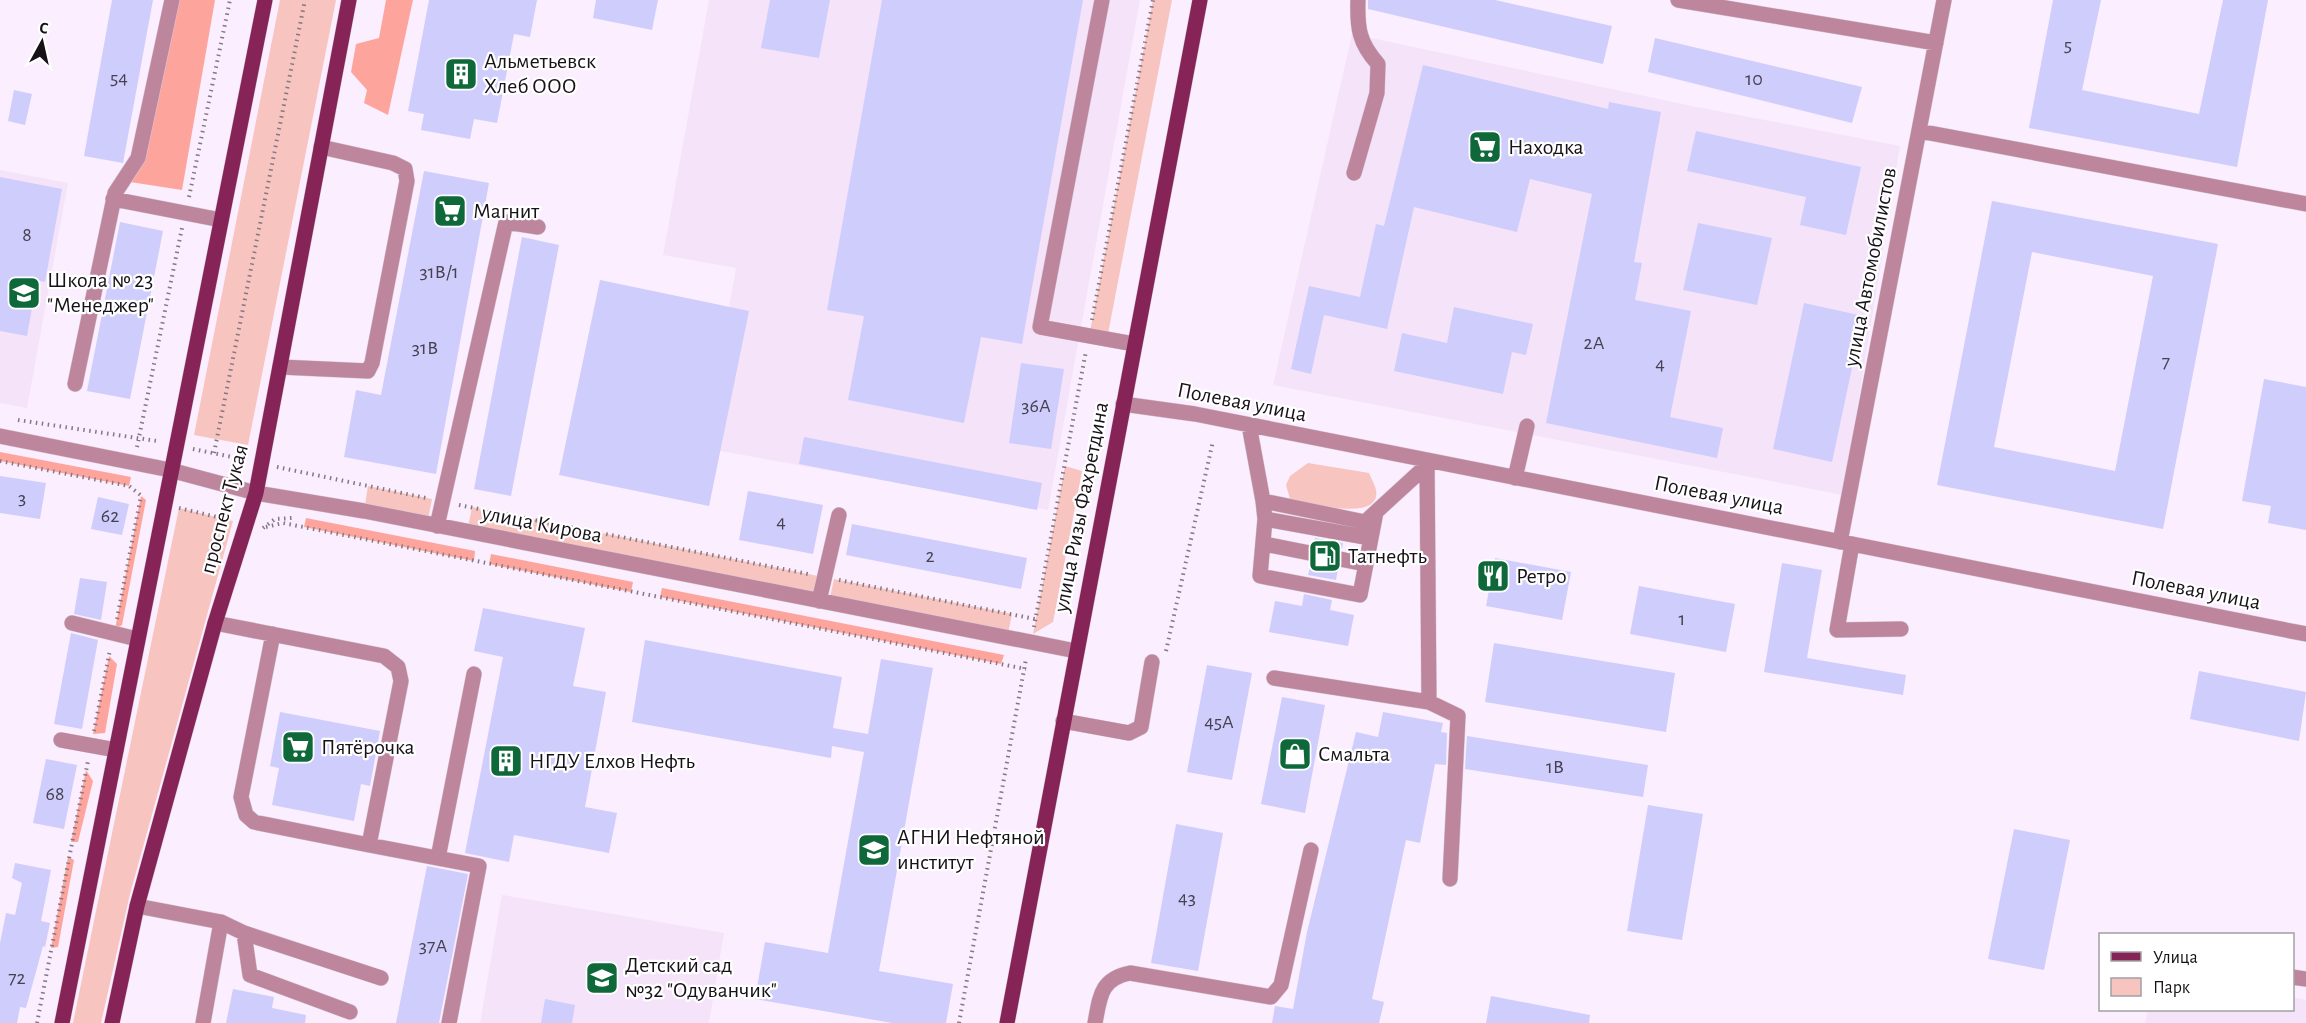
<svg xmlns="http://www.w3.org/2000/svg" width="2306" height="1023" viewBox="0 0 2306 1023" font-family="'Alegreya Sans',sans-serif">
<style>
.built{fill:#f5e3fa}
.green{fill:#f7c4bf}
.forest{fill:#fda59c}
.building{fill:#cfcdfc;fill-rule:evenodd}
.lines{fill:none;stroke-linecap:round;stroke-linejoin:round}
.minor-casing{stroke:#d7cbd9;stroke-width:16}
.major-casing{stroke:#d7cbd9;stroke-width:16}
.path{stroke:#827984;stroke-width:4;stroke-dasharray:1.5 4.5;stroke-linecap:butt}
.minor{stroke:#be869d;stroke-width:15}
.major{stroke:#862457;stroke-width:15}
.labels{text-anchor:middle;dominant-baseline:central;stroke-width:4.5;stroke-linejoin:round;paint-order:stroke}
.number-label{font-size:20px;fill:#454151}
.poi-label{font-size:22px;fill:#171218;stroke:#fff;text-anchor:start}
.street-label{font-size:22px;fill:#171218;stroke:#fff}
</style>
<rect width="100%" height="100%" fill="#fbeefe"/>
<path class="built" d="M709,0h431l-92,510 -344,-62 32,-180 -73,-13z
M1352,34l340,72 208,40 -57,349 -570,-110z
M0,170l68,13 -41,225 -27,-5z
M502,895l222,38 -15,90h-229z
M2293,997l13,3v23h-161l3,-13h144z"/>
<path class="green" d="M280,0h56l-88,445 -54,-10z
M1153,0h19l-65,339 -18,-2z
M1308,463l61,10c2,5 6,12 7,17 6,34 -70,12 -86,9l-4,-14 4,-9z
M1065,466l17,5 -29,151 -20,12z
M368,486l64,13 -5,25 -63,-13z
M472,507l346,69 -5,23 -346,-67z
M179,508l54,13 -103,373 -29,129h-28z
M834,579l178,35 -5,24 -178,-36z"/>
<path class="forest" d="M178,0h37l-33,190 -52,-8z
M386,0h27l-25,115 -24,-12 3,-13 -16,-18 5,-28 23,-6z
M0,452l131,25 -2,9 -129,-25z
M141,496l5,4 -24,125 -7,4z
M306,518l169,33 -1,10 -170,-34z
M491,554l142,28 -2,10 -142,-28z
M662,588l342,67 -3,9 -341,-67z
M109,656l8,8 -12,69 -12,1z
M86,770l7,11 -15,61h-7z
M68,857l6,3 -16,87 -7,1z"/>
<path class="building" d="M112,0h41l-30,163 -39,-7z
M429,0h108l-7,37 -16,-3 -17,89 -23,-4 -4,20 -49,-9 3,-16 -16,-3z
M596,0h62l-6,30 -59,-12z
M770,0h60l-11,58 -58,-10z
M882,0h201l-61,344 -41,-7 -17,86 -116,-23 16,-84 -37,-6z
M1368,0h127l117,26 -9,38 -235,-55z
M2053,0h48l-19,90 117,24 24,-114h45l-31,167 -208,-39z
M1655,38l207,49 -10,36 -204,-51z
M1423,65l185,44 1,-7 52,10 -27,150 8,1 -7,37 56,11 -21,106 53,11 -6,30 -171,-35 46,-229 -62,-15 -13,53 -103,-25 -27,122 -63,-14 -13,59 -20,-5 18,-83 51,11 16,-73 8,2z
M14,90l18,4 -7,31 -17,-4z
M1696,131l165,36 -15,68 -46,-10 6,-28 -119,-26z
M424,171l65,12 -53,291 -92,-17 12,-67 25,5z
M0,177l62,12 -17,93 -8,-2 -10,56 -27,-5z
M1992,201l226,43 -55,285 -226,-44zM2032,252l121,24 -38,195 -121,-24z
M120,222l43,9 -33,168 -43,-8z
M1698,223l74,15 -15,67 -74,-15z
M522,237l37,8 -48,251 -37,-7z
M600,280l149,31 -40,195 -150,-31z
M1804,303l59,13 -31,146 -59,-13z
M1454,307l79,17 -7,31 -14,-3 -9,42 -109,-23 8,-38 45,10z
M1021,363l43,6 -13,80 -42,-6z
M2264,379l42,8v143l-38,-7 3,-17 -29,-5z
M804,437l238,46 -5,27 -238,-46z
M0,476l46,7 -6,36 -40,-6z
M748,491l75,14 -10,49 -74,-14z
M98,497l31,7 -7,31 -31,-6z
M852,524l175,34 -6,31 -175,-34z
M1315,538l28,5 -1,6 -28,-5z
M1495,558l76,14 -9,48 -76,-14z
M1311,563l27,6 -2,11 -28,-5z
M1782,563l40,7 -15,88 99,17 -3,20 -139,-23z
M80,578l27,4 -6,38 -27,-6z
M1639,586l96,18 -9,48 -96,-18z
M1304,594l28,6 -2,10 24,5 -6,31 -79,-14 6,-31 27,5z
M483,608l102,20 -12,58 33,6 -21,115 32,6 -8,40 -95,-18 -5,27 -44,-9 38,-196 -29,-6z
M71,633l27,7 -16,89 -28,-5z
M645,640l197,37 -9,51 35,6 13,-75 52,9 -54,303 74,13 -7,39h-54l-137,-24 10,-57 63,11 36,-201 -32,-6 -1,12 -199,-36z
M1494,643l181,30 -9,59 -181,-30z
M1207,665l45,8 -20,107 -45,-8z
M2199,671l107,21 -7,49 -109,-22z
M1282,697l43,8 -20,108 -44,-9z
M280,712l100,19 -10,55 -9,-2 -7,37 -82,-16 7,-37 -9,-2z
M1383,712l60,11 -2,9 6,1 -1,32 -11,-1 -15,79 -14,-3 -34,159 12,3 -5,21h-107l3,-17 18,3 14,-77 49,-200 22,5z
M1467,736l181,29 -5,32 -178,-28z
M46,759l31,6 -13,64 -31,-6z
M1648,805l55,9 -21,126 -55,-9z
M1176,824l47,9 -25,138 -47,-8z
M2014,829l56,11 -26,130 -56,-11z
M15,863l36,7 -10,51 9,2 -5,24 -2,-1 -17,62 -6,-1 -3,16h-17v-80l6,-30 9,2 7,-32 -10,-5z
M427,866l41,8 -29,149h-43z
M233,989l41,8 -2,11 34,7 -1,8h-79z
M1491,996l99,19 -1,8h-103z
M545,999l30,6 -3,18h-31z"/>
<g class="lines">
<defs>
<path id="minor" d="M1102,0l-62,327 94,17
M1678,0l258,43
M1919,131l387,73
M1354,173l23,-80 1,-29c-19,-21 -21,-36 -20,-64
M113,199l108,21
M280,367l88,4 4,-8 35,-182 -2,-12 -12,-6 -72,-16
M75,384l40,-191 23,-35 34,-158
M1123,404l72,10 1111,220
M1249,425l14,76 102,21 60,-55
M0,436l170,34 86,23 108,18 712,140
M1515,478l12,-52
M1263,501l2,18 -5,57 100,19 16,-83
M1265,519l105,19
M437,526l69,-304 32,5
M1840,542l104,-542
M1264,544l101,20
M1852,544l-15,86 64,-1
M819,601l20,-86
M72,623l65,16
M215,623l169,33 14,11 3,14 -32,164 110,21 -30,157
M273,634l-32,163 5,18 8,7 115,23
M1274,678l155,24 -2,-241
M1429,702l29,14 -8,163
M1063,721l66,12 12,-6 11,-65
M61,740l55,10
M438,858l36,-184
M137,906l84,16 23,11 137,45
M244,933l6,42 100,37
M2292,977l14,2
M203,1023l18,-101
M1095,1023c5,-26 5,-44 35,-50l141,24 10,-12 30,-135"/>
<path id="major" d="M62,1023l203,-1023
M112,1023l25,-117 78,-283 41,-130 93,-493
M1007,1023l193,-1023"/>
</defs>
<use href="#minor" class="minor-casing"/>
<use href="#major" class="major-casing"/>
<path class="path" d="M189,197l41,-197
M1092,320l61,-320
M18,420l139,21
M137,447l45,-219
M193,449l49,10
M214,453l91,-453
M0,461l129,25 14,11
M277,467l149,31
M459,505l349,69
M179,508l51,12
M266,527l17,-4 743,146
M263,528l12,-9 17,-1
M839,580l196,39
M117,619l24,-123
M1034,627l52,-276
M1166,651l47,-210
M94,731l16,-81
M37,1023l51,-262
M959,1023l67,-364"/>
<use href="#minor" class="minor"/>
<use href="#major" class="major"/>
</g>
<defs>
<symbol id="building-square" viewBox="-11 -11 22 22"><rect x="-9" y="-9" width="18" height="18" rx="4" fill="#0f683a" stroke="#fff"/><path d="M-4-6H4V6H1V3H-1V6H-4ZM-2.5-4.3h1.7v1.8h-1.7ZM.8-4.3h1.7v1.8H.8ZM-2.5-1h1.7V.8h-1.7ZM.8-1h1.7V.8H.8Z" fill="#fff"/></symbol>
<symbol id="supermarket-square" viewBox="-11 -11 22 22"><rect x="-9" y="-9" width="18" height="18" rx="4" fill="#0f683a" stroke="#fff"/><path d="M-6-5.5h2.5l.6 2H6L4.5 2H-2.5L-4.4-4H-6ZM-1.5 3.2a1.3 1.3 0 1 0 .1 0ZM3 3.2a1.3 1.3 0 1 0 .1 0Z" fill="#fff"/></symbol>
<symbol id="school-square" viewBox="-11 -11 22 22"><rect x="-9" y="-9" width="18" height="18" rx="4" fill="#0f683a" stroke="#fff"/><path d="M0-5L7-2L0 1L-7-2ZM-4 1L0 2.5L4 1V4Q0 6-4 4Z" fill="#fff"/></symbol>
<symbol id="fuel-square" viewBox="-11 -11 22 22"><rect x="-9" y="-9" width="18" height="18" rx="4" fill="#0f683a" stroke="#fff"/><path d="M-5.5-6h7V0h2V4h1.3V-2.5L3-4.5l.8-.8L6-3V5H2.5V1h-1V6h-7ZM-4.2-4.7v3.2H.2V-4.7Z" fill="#fff"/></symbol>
<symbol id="restaurant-square" viewBox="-11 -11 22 22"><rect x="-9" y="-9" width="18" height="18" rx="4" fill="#0f683a" stroke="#fff"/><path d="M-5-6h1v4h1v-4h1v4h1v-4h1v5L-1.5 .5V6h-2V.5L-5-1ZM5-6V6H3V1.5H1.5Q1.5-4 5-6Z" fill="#fff"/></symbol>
<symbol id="shop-square" viewBox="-11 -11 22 22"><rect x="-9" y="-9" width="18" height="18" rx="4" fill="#0f683a" stroke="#fff"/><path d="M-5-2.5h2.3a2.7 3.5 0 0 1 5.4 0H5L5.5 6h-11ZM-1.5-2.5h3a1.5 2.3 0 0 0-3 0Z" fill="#fff"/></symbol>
<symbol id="university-square" viewBox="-11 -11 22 22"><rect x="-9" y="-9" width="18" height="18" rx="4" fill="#0f683a" stroke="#fff"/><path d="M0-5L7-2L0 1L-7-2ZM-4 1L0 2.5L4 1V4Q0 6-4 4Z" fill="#fff"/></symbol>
</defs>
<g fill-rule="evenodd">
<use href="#building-square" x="442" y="55" width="38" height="38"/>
<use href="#supermarket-square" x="1466" y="128" width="38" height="38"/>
<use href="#supermarket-square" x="431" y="192" width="38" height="38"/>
<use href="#school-square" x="5" y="274" width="38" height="38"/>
<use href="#fuel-square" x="1306" y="537" width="38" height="38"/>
<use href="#restaurant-square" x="1474" y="557" width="38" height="38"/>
<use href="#supermarket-square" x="279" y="728" width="38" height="38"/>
<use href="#shop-square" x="1276" y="735" width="38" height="38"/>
<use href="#building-square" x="487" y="742" width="38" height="38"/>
<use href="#university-square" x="855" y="831" width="38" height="38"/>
<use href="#school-square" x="583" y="959" width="38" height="38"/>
</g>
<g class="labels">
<g class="number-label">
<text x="2068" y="45">5</text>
<text x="119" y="78">54</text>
<text x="1754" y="79">10</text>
<text x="27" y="235">8</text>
<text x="439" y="272">31В/1</text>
<text x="1594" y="343">2А</text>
<text x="425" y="348">31В</text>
<text x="2166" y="362">7</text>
<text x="1660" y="364">4</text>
<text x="1036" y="406">36А</text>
<text x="22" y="498">3</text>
<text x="110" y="516">62</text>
<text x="781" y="522">4</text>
<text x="930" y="556">2</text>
<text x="1682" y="619">1</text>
<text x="1219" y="722">45А</text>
<text x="1555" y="767">1В</text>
<text x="55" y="794">68</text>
<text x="1187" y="898">43</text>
<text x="433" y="946">37А</text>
<text x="17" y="978">72</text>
</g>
<g class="poi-label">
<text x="484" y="61">Альметьевск<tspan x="484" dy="25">Хлеб ООО</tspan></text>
<text x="1508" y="147">Находка</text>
<text x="473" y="211">Магнит</text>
<text x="47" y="280">Школа № 23<tspan x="47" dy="25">"Менеджер"</tspan></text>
<text x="1348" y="556">Татнефть</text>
<text x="1516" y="576">Ретро</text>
<text x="321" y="747">Пятёрочка</text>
<text x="1318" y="754">Смальта</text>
<text x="529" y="761">НГДУ Елхов Нефть</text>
<text x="897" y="837">АГНИ Нефтяной<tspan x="897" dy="25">институт</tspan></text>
<text x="625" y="965">Детский сад<tspan x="625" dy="25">№32 "Одуванчик"</tspan></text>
</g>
<g class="street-label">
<text transform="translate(1870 267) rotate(-79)">улица Автомобилистов</text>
<text transform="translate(1242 402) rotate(11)">Полевая улица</text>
<text transform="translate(1719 495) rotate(11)">Полевая улица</text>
<text transform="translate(1081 507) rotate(-79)">улица Ризы Фахретдина</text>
<text transform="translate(224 509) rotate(-75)">проспект Тукая</text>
<text transform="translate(542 524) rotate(11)">улица Кирова</text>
<text transform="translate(2196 590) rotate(11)">Полевая улица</text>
</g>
</g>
<rect x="2099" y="933" width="195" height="78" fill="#ffffff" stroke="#a2a0a3" stroke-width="1.5"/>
<rect x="2111" y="952" width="30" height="9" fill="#862457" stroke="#a2a0a3" stroke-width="1.5"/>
<text x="2153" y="963" font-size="18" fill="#171218">Улица</text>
<rect x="2111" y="978" width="30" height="18" fill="#f7c4bf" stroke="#a2a0a3" stroke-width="1.5"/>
<text x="2153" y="993" font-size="18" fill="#171218">Парк</text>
<g transform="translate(42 42) rotate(8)" stroke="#ffffff" stroke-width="4.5" paint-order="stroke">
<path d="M0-4.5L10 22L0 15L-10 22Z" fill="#171218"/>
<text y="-9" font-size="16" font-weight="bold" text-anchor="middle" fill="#171218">С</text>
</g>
</svg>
